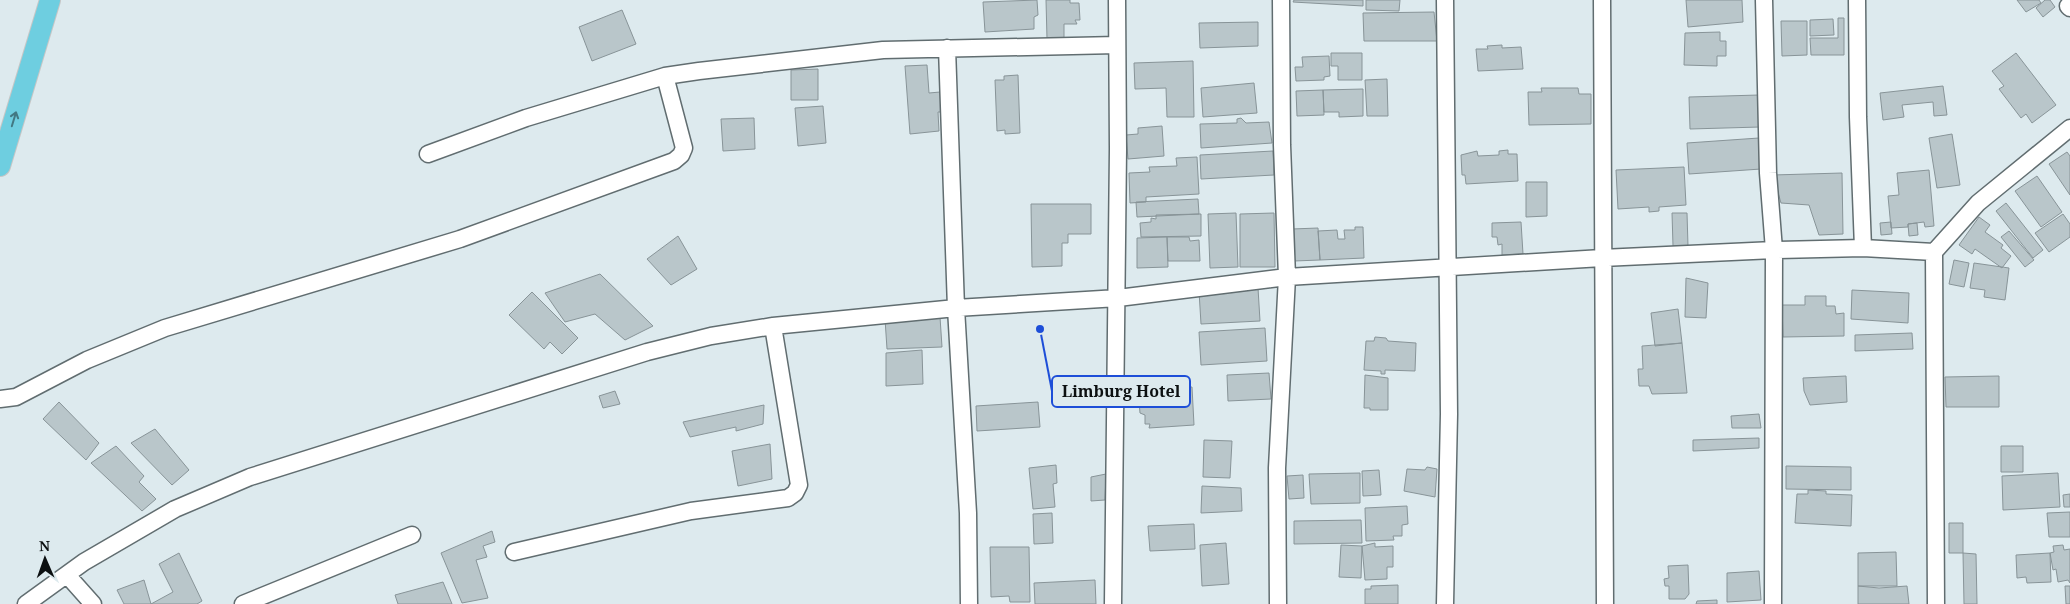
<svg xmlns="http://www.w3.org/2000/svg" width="2070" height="604" viewBox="0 0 2070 604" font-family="'Noto Serif',serif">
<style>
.building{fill:#b9c6ca;stroke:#889498}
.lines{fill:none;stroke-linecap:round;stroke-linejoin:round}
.minor-casing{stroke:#616d70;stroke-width:19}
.major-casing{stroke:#c5c6c6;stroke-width:22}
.minor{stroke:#fff;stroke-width:16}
.major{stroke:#6ecee0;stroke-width:20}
.oneway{stroke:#427883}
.leader{fill:none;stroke:#1d4ed8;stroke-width:2}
.callout-dot{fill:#1d4ed8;stroke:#ddeaee;stroke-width:2}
.callout{fill:#ddeaee;stroke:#1d4ed8;stroke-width:2}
.callout-label{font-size:16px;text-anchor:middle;font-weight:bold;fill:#0c1011}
</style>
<rect width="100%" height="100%" fill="#ddeaee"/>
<path class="building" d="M1037,0l1,15 -4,2v12l-49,3 -2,-30z
M1046,0h24v3h9l1,17h-5l2,4h-13v14l-17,1z
M1294,0h69v6l-70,-4z
M1366,0h34l-1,11 -33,-1z
M1686,0h56l1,22 -55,5z
M2017,0h22l2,3 -15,9z
M2045,0h5l5,7 -12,10 -7,-9z
M622,10l14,34 -44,17 -13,-34z
M1434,12l3,29h-73l-1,-28z
M1838,18h6v37h-33l-1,-17h28z
M1833,19l1,16 -24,1v-16z
M1781,21h26v34l-25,1z
M1258,22v24l-58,2 -1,-25z
M1720,32v9h6v15h-9v10l-33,-1 1,-32z
M1502,45v3l19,-1 2,22 -45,2 -2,-22h12l-1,-3z
M1331,53h31v27h-24v-14h-7z
M2016,53l40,52 -24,18 -6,-9 -5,4 -22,-29 5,-3 -12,-15z
M1329,56l1,20 -6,1v3l-28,1 -1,-14h8l-1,-10z
M1193,61l1,56h-27l-1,-29 -31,1 -1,-26z
M927,65l2,28 11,-1 1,20h-3l1,19 -29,3 -5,-68z
M818,69v31h-27v-30z
M1018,75l2,58 -15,1v-4l-8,1 -2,-51h9v-4z
M1387,79l1,37h-21l-2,-36z
M1254,83l3,30 -54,4 -2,-29z
M1943,86l4,29 -13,1 -1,-14 -31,3 2,12 -21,3 -3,-27z
M1541,88h37l1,6h12v30l-62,1 -1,-33h14z
M1363,89v27l-24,1v-5h-15l-1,-22z
M1323,90l1,25 -27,1 -1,-25z
M1759,95l1,32 -70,2 -1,-32z
M823,106l3,37 -28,3 -3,-38z
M754,118l1,31 -32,2 -2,-32z
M1241,118l5,5 23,-1 3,21 -71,5 -1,-24 37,-1v-4z
M1162,126l2,30 -36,3 -2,-24 12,-1v-6z
M1952,134l8,51 -23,3 -8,-50z
M1759,138l2,31 -72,5 -2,-31z
M1508,150v4h9l1,27 -52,3 -1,-9h-3l-1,-20 16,-4 1,5 21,-1v-4z
M1273,151l1,24 -73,4 -1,-24z
M2067,152l3,4v39l-21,-31z
M1197,157l2,37 -53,3v5l-16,1 -1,-30 21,-1 -1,-5 28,-1 -1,-8z
M1684,167l2,38 -27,2v4l-10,1v-5l-31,2 -2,-39z
M1929,170l5,56 -9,1 -1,-5 -16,2v3l-17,1 -3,-32 11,-1 -2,-22z
M1842,173l1,61 -24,1 -10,-30 -28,-2 -8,-28z
M2037,176l25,36 -21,15 -26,-36z
M1526,182h21v34l-21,1z
M1198,199l1,15 -62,3 -1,-15z
M2006,203l37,47 -10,8 -37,-47z
M1031,204h60v30h-23v9h-6v23l-30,1z
M1236,213l2,54 -28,1 -2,-54z
M1274,213l1,54h-35v-53z
M1672,213h15l1,33h-15z
M1201,214v22l-60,1 -1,-14 11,-1v-4l5,1v-4z
M2063,214l7,10v13l-21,15 -14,-19z
M1979,217l11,8 -5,7 18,13 -2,3 10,8 -9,12 -27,-19 -3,5 -13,-9z
M1521,222l2,32 -21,1v-11l-4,1 -1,-8h-5v-14z
M1891,222l1,12 -11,1 -1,-12z
M1917,223l1,12 -9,1 -1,-12z
M1355,227h8l1,31 -44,2 -2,-29 19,-1 1,9h7l-1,-9h11z
M1318,228l2,32 -26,1 -2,-32z
M2009,231l25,29 -9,7 -24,-30z
M678,236l19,33 -26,16 -24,-26z
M1167,237l1,30 -31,1v-30z
M1167,237h22l1,4 9,-1 1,21h-32z
M1954,260l15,3 -5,24 -15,-3z
M1974,263l35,5 -4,32 -21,-3 1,-7 -15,-2z
M600,274l53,52 -28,14 -30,-26 -30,8 -20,-29z
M1686,278l22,5 -2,35 -21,-1z
M1258,288l2,33 -59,3 -2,-33z
M1852,290l57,3 -1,30 -57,-4z
M532,292l46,46 -16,16 -12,-12 -6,7 -35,-34z
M1805,296h21v10h9l1,8 8,-1v23l-61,1 -1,-32h23z
M1678,309l4,34 -27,3 -4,-33z
M940,317l2,30 -55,2 -2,-30z
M1265,328l2,33 -66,4 -2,-33z
M1912,333l1,16 -58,2v-16z
M1375,337l11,1 2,3 28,2 -1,28 -30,-1v4h-4v-3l-17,-1 2,-29h8z
M1682,343l5,50 -35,1 -3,-8h-10l-1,-17h5l-1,-23z
M922,350l1,34 -37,2v-33z
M1269,373l2,26 -43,2 -1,-26z
M1365,375l23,3v32h-18v-2h-6z
M1846,376l1,26 -37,3 -6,-14 -1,-13z
M1999,376v31h-53l-1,-30z
M1192,387l2,38 -45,3 1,-4h-5v-9l-5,-2 -1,-12 5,-2 3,-10z
M615,391l5,13 -17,4 -4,-12z
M59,402l40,41 -13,17 -43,-41z
M1038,402l2,25 -63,4 -1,-25z
M764,405l-1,19 -27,7v-4l-46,10 -7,-15z
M1759,414l2,14h-29l-1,-12z
M155,429l34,41 -17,15 -41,-42z
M1759,438v10l-66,3v-11z
M1204,440l28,1 -2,37 -27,-1z
M770,444l2,35 -34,7 -6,-35z
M116,446l28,30 -5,6 17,17 -14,12 -51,-48z
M2001,446h22v26h-22z
M1056,465l1,18 -4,1 2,23 -22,2 -4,-41z
M1786,466l65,1v23l-65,-1z
M1427,467l10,2 -2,28 -31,-6 3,-22 18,1z
M1379,470l2,25 -18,1 -1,-25z
M1360,473v30l-49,1 -2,-30z
M2058,473l2,34 -57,3 -1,-34z
M1106,474l-1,26 -14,1v-24z
M1303,475l1,23 -15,1 -2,-23z
M1202,486l39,2 1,23 -41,2z
M1808,490l18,1v3l26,1 -1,31 -56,-3 2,-29h11z
M2070,494v13h-6l-1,-12z
M1407,506l1,18 -6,1v11h-9l1,4 -28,1 -1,-33z
M2070,512v25h-21l-2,-24z
M1052,513l1,30 -19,1 -1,-30z
M1361,520l1,23 -68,1v-23z
M1949,523h14v30h-14z
M1194,524l1,25 -45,2 -2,-25z
M492,531l3,11 -12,4 4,11 -11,3 12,38 -26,5 -21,-50z
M1226,543l3,41 -27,2 -2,-41z
M1375,543v4l18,-1v21h-6v12l-22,1 -3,-34z
M1341,545l21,1 -1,32 -22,-1z
M2063,545l1,5 6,-1v34l-2,-3 -10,2 -2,-13 -3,1 -3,-17 4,-1 -1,-6z
M990,547h39l1,55h-20l-1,-6 -18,1z
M1896,552l1,34h-39v-33z
M179,553l23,48 -5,3h-73l-7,-14 27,-10 7,24 22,-12 -14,-28z
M1963,553l13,1 1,50h-13z
M2050,553l1,29 -24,1 -1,-6 -9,1 -1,-23z
M1688,565l1,29 -4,5h-16v-13h-4l-1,-7 5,-1 -1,-12z
M1759,571l2,29 -34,2v-29z
M1095,580l1,24h-61l-1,-21z
M443,582l9,22h-54l-3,-9z
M1398,585v19h-33v-15h6v-3z
M1858,586l21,2 28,-2 2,18h-51z
M2065,586h5v18h-4z
M1717,600v4h-21l1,-3z"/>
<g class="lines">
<defs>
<path id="minor" d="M1445,0l4,414 -4,190
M1602,0l3,604
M1764,0l4,173 6,77 -1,354
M1857,0l1,117 5,131
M2068,6l2,2
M947,48l9,260 12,205 1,91
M428,154l98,-36 139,-42 34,-5 184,-21 234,-5
M0,399l16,-2 71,-37 78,-32 295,-89 214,-78 7,-6 3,-7 -19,-72
M514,552l177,-41 97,-13 7,-5 4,-8 -26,-159
M68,576l25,28
M26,604l58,-42 91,-53 75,-32 397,-125 64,-16 62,-10 183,-18 162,-10 169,-21 315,-19 172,-8 89,-2 71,4
M243,604l169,-69
M1113,604l5,-455 -1,-149
M1278,604l-1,-136 10,-191 -5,-132 -1,-145
M1936,604l-2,-352 44,-49 92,-75"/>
<path id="major" d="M0,166l50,-166"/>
</defs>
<use href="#minor" class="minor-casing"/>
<use href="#major" class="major-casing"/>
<use href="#minor" class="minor"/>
<use href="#major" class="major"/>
</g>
<defs><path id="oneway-shaft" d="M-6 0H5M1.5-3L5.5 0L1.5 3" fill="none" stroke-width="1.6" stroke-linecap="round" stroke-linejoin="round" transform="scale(1.25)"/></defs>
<use class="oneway" href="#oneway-shaft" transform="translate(14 119) rotate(-73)"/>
<path class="leader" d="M1040 329L1052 391"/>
<circle class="callout-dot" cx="1040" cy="329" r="5"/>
<rect class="callout" x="1052" y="376" width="138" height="31" rx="5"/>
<g class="callout-label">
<text x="1121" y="397">Limburg Hotel</text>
</g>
<g transform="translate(45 559) rotate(358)" stroke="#ddeaee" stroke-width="4" paint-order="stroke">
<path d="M0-4L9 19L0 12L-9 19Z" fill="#0c1011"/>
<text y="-8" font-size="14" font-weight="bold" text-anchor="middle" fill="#0c1011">N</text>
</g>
</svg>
